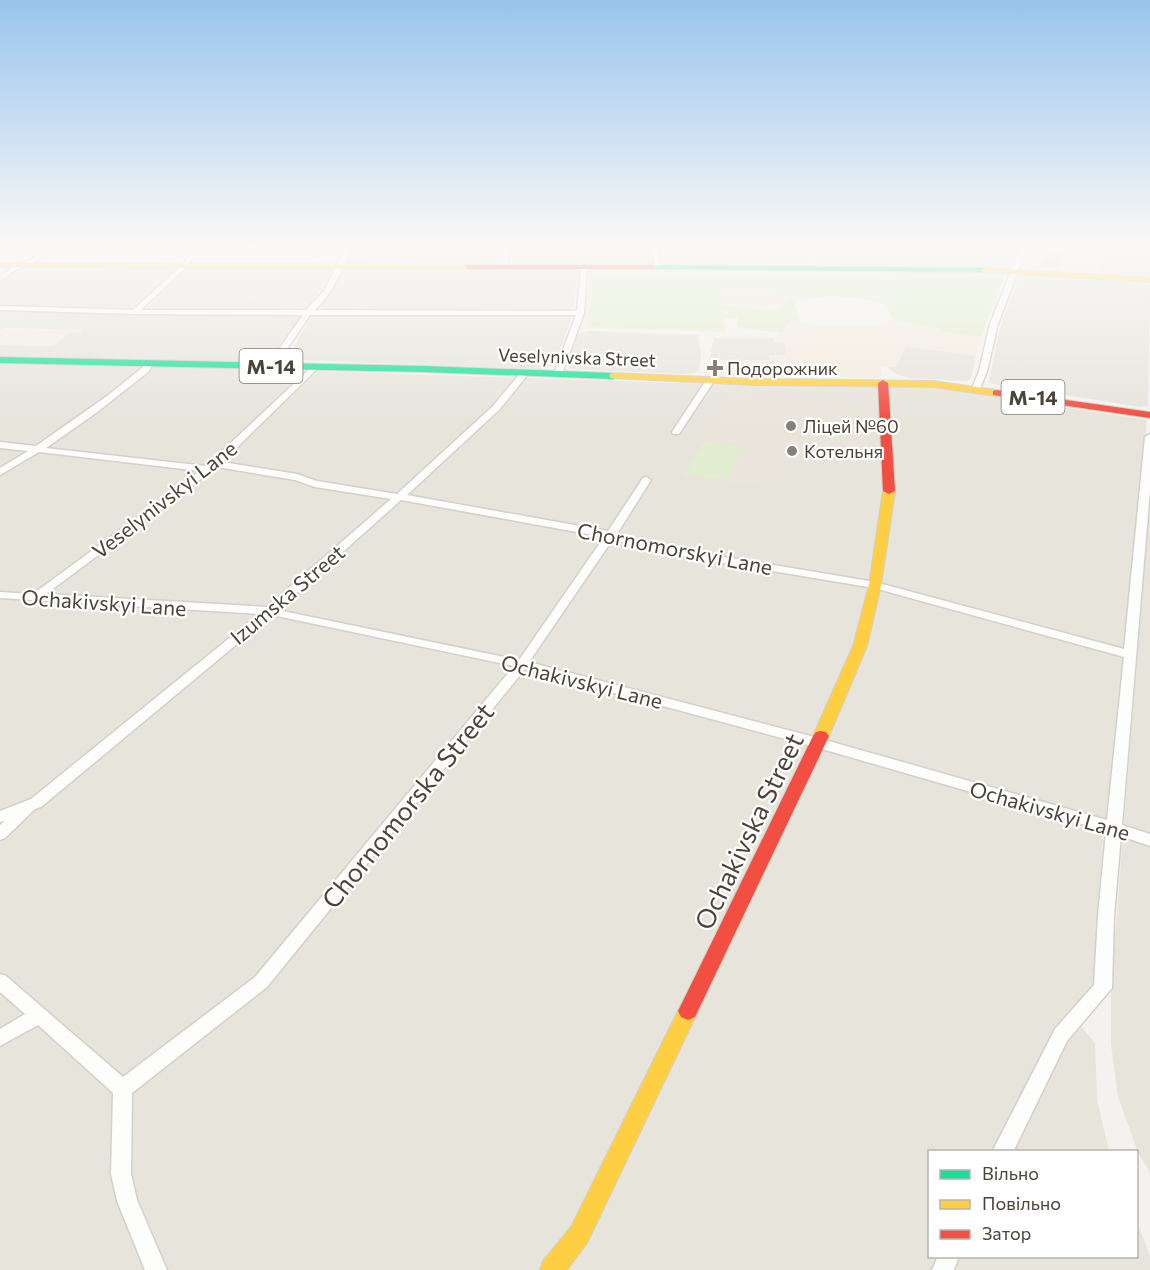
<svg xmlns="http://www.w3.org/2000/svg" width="1150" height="1270" viewBox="0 0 1150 1270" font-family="Commissioner,sans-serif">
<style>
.residential{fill:#e7e4dc}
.commercial{fill:#f3ebdf}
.education{fill:#eae5da}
.green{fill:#e1eecf;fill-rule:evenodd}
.building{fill:#dedbd6}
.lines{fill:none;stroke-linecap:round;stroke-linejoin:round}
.street-casing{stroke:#d2d0cb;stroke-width:3}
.fast-casing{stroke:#d3cfc5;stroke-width:2}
.slow-casing{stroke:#d3cfc5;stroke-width:2}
.jam-casing{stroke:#d3cfc5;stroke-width:2}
.street{fill:#fdfdfc;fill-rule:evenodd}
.fast{fill:#16e098;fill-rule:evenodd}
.slow{fill:#ffcf43;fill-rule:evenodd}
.jam{fill:#f24e42;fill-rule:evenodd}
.poi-dot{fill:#868178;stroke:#fff;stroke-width:2}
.labels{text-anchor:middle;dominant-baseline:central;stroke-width:4.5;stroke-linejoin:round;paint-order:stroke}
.far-street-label{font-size:18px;fill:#4b4439;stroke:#fff}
.far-poi-label{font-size:18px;fill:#4b4439;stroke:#fff;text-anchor:start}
.shield{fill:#fff;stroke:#817c74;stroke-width:1.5}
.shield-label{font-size:20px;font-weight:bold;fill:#4b4439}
.street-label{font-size:21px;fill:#4b4439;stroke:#fff}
.near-street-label{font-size:26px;fill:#4b4439;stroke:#fff}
</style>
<rect width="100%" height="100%" fill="#f4f2ee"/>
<path class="residential" d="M354,244h151l-5,19h-150l-4,-2z
M513,244h137l5,20 -141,-1 -3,-1z
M656,244h95l6,2 4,8 45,1 5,9 -151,-1z
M808,244h213l-12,24 -191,-4z
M1066,244h84v34l-51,-4 4,-26z
M180,266l-45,43 -135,-3v-22l23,-16z
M186,266l147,3 -20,33 -5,6 -6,1 -155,-1z
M343,269h236l-6,38 -8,4 -245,-1 7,-17 10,-11z
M1020,273l130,8 -2,125 -8,1 -151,-24 10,-52z
M0,309l302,5 -27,40 -19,8 -256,-6v-11l53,1 16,-13h10l4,-3 -78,-2 -5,4z
M313,314h251l8,3 -16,45 -4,4 -12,3 -249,-9 -2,-5z
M588,331l110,4 3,19 -2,15 -4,4 -10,1 -113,-5 -6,-5 8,-28z
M714,338h60l1,4 9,1 3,12h-18l1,5h-47l-13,-3z
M906,346l70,10 -5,23 -6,2 -57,-3 -14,-5 -7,-6h9z
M0,363l184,4 584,19 163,1 216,33 -25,271 -19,148 -10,145 -22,30 24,29 2,56 12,52 -179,1v104h206l1,-34 13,34v14h-1150z
M1150,495v677l-11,-17 -21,-58 -7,-53v-56z"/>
<path class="commercial" d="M751,244h49l6,11 -45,-1 -4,-8z
M1029,244h37l37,4 -4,26 -79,-7z
M591,269l187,24 -1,2 13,2 -9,13 -36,-2 -23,9 2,1 2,12 -2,2 -137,-4 -4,-4z
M792,320l32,6h50l19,-6 47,9v3l41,4 -5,20 -70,-10 -10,21h-16l2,9 -6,2 -158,-3 -12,-4 3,-14 15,3h46l-1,-5h17l-2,-12 -10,-1v-4h3z
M5,328l1,1 77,1 -3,3h-11l-16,13 -53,-1v-13z"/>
<path class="education" d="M730,392l145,17 -6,45 -88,-10 -10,44 -90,-12z"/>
<path class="green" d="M608,269l333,1 65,4 -25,62 -41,-4 -1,-3 -46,-9 -8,-16c-30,-8 -62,-11 -92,-2l7,18h-8l-11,13 -44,-6 1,-9h-16l2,13 -135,-4 3,-54zM725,287l52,6v2l13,2 -12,14 -50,-5 -8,-2z
M704,442l38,5 -15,33 -41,-6z"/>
<path class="building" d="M1048,246l15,2 -4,19 -18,-1z"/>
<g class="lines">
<defs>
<path id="street" d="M49,244h7l-20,17 -19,8 -17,12v-5l13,-9 19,-8z
M200,244h6l-22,25 -43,41h165l18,-19 23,-47h6c-9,23 -20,49 -38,66l262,1 4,-44 3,-2 3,2 -3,46 -22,61 -4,2 -4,-2 22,-59h-266l-36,53h-3l-4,-2 36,-51 -168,-1 -135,-4v-4l133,4 47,-43z
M505,244h6l-4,22 -3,2 -3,-2z
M651,244h6l3,24 -5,-1z
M1022,244h6l-30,80 -11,47 -8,20h-6l-1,-2 7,-18 11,-47z
M147,361l7,2 -6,9 -52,41 -50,35 160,18 108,-101h3v4l-95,93 75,12 20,7 80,13 96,-88 29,-35h3l4,2 -30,37 -92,85 201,36 35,-53 3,-1 5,3 -34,54 31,10 227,38 249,67 21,-212 5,-3v56l-28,335 28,9v12l-29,-10 -7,80 -2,72 -45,53 -54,111h-21l63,-123 39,-44 4,-69 8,-85 -291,-84 -290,-78 -258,318 -135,106 -1,81 6,26 30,70h-22l-28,-69 -6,-27 2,-81 -75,-68 -38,21v-17l25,-15 -25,-22v-18l6,2 117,101 132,-100 259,-311 -242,-51 -231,192 -6,2 -30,29 -5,2v-15l5,-4 -5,1v-11l31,-12 228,-185 -259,-16v-6l33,2 167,-123 -161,-19 -39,23v-7l28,-17 -28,-3v-6l36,4 71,-50 35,-28zM217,467l78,13 20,7 76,12 -124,108 -221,-13zM401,500l203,37 -85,123 -241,-50zM613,539l33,11 228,38 250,69 -17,163 -289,-82 -289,-76z
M707,379l7,2 -35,53h-6l-1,-2z
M938,1256h21l-5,14h-22z"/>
<path id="fast" d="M652,265l334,3 4,2 -4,2 -337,-3v-4z
M0,357l424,9 189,7 5,3 -5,3 -189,-7 -424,-9z"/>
<path id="slow" d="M0,263l470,2 4,2 -4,2 -470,-2z
M986,268l164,10v4l-167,-10 -1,-2z
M613,373l140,6 180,2 63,9 5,3 -5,3 -63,-9 -180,-2 -143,-7v-4z
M889,488l6,3 -14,94 -14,61 -38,90 -3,4h-10l-3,-4 40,-90 16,-61 14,-94z
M688,1002l7,3 3,6 -111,232 -20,27h-27l3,-9 28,-34 110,-222z"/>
<path id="jam" d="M467,265h185l4,2 -4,2h-185z
M883,380l5,3 7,108 -6,3 -6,-3 -5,-108z
M996,390l154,22v6l-157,-23v-4z
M821,731l5,1 3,4 -134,281 -7,3 -7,-3 -3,-6 3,-6 132,-269 3,-4z"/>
</defs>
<use href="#street" class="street-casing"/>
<use href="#fast" class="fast-casing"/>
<use href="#slow" class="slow-casing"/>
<use href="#jam" class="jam-casing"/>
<use href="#street" class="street"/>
<use href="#fast" class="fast"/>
<use href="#slow" class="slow"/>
<use href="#jam" class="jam"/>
</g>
<linearGradient id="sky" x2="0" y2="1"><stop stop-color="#98c4ec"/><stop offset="0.58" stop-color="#faf9f7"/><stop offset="1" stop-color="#faf9f7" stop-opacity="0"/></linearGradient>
<rect width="1150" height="422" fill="url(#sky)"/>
<g class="poi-dot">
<path d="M712 359h6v6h6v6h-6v6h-6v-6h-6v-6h6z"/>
<circle cx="791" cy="426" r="6"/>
<circle cx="792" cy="451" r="6"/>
</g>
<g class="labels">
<g class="far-street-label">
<text transform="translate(577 357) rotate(2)">Veselynivska Street</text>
</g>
<g class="far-poi-label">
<text x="727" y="368">Подорожник</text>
<text x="803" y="426">Ліцей №60</text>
<text x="804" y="451">Котельня</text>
</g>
<g class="shield">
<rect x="239.5" y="349" width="63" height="34" rx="4.5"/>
<rect x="1001.5" y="380" width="63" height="34" rx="4.5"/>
</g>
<g class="shield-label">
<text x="271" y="366">М-14</text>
<text x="1033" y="397">М-14</text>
</g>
<g class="street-label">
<text transform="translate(164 499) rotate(-38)">Veselynivskyi Lane</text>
<text transform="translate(675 548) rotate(11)">Chornomorskyi Lane</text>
<text transform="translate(287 594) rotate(-40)">Izumska Street</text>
<text transform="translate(104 602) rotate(4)">Ochakivskyi Lane</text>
<text transform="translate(582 681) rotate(14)">Ochakivskyi Lane</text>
<text transform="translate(1050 810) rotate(16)">Ochakivskyi Lane</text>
</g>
<g class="near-street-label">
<text transform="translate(407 805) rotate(-51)">Chornomorska Street</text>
<text transform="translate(748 831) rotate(-64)">Ochakivska Street</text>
</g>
</g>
<rect x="928" y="1150" width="210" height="108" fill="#ffffff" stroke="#b7b4b0" stroke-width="1.5"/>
<rect x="940" y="1170" width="30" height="9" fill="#16e098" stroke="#b7b4b0" stroke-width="1.5"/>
<text x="982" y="1180" font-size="18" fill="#4b4439">Вільно</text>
<rect x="940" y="1200" width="30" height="9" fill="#ffcf43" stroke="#b7b4b0" stroke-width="1.5"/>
<text x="982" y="1210" font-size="18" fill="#4b4439">Повільно</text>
<rect x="940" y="1230" width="30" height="9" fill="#f24e42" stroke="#b7b4b0" stroke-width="1.5"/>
<text x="982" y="1240" font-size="18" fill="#4b4439">Затор</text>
</svg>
